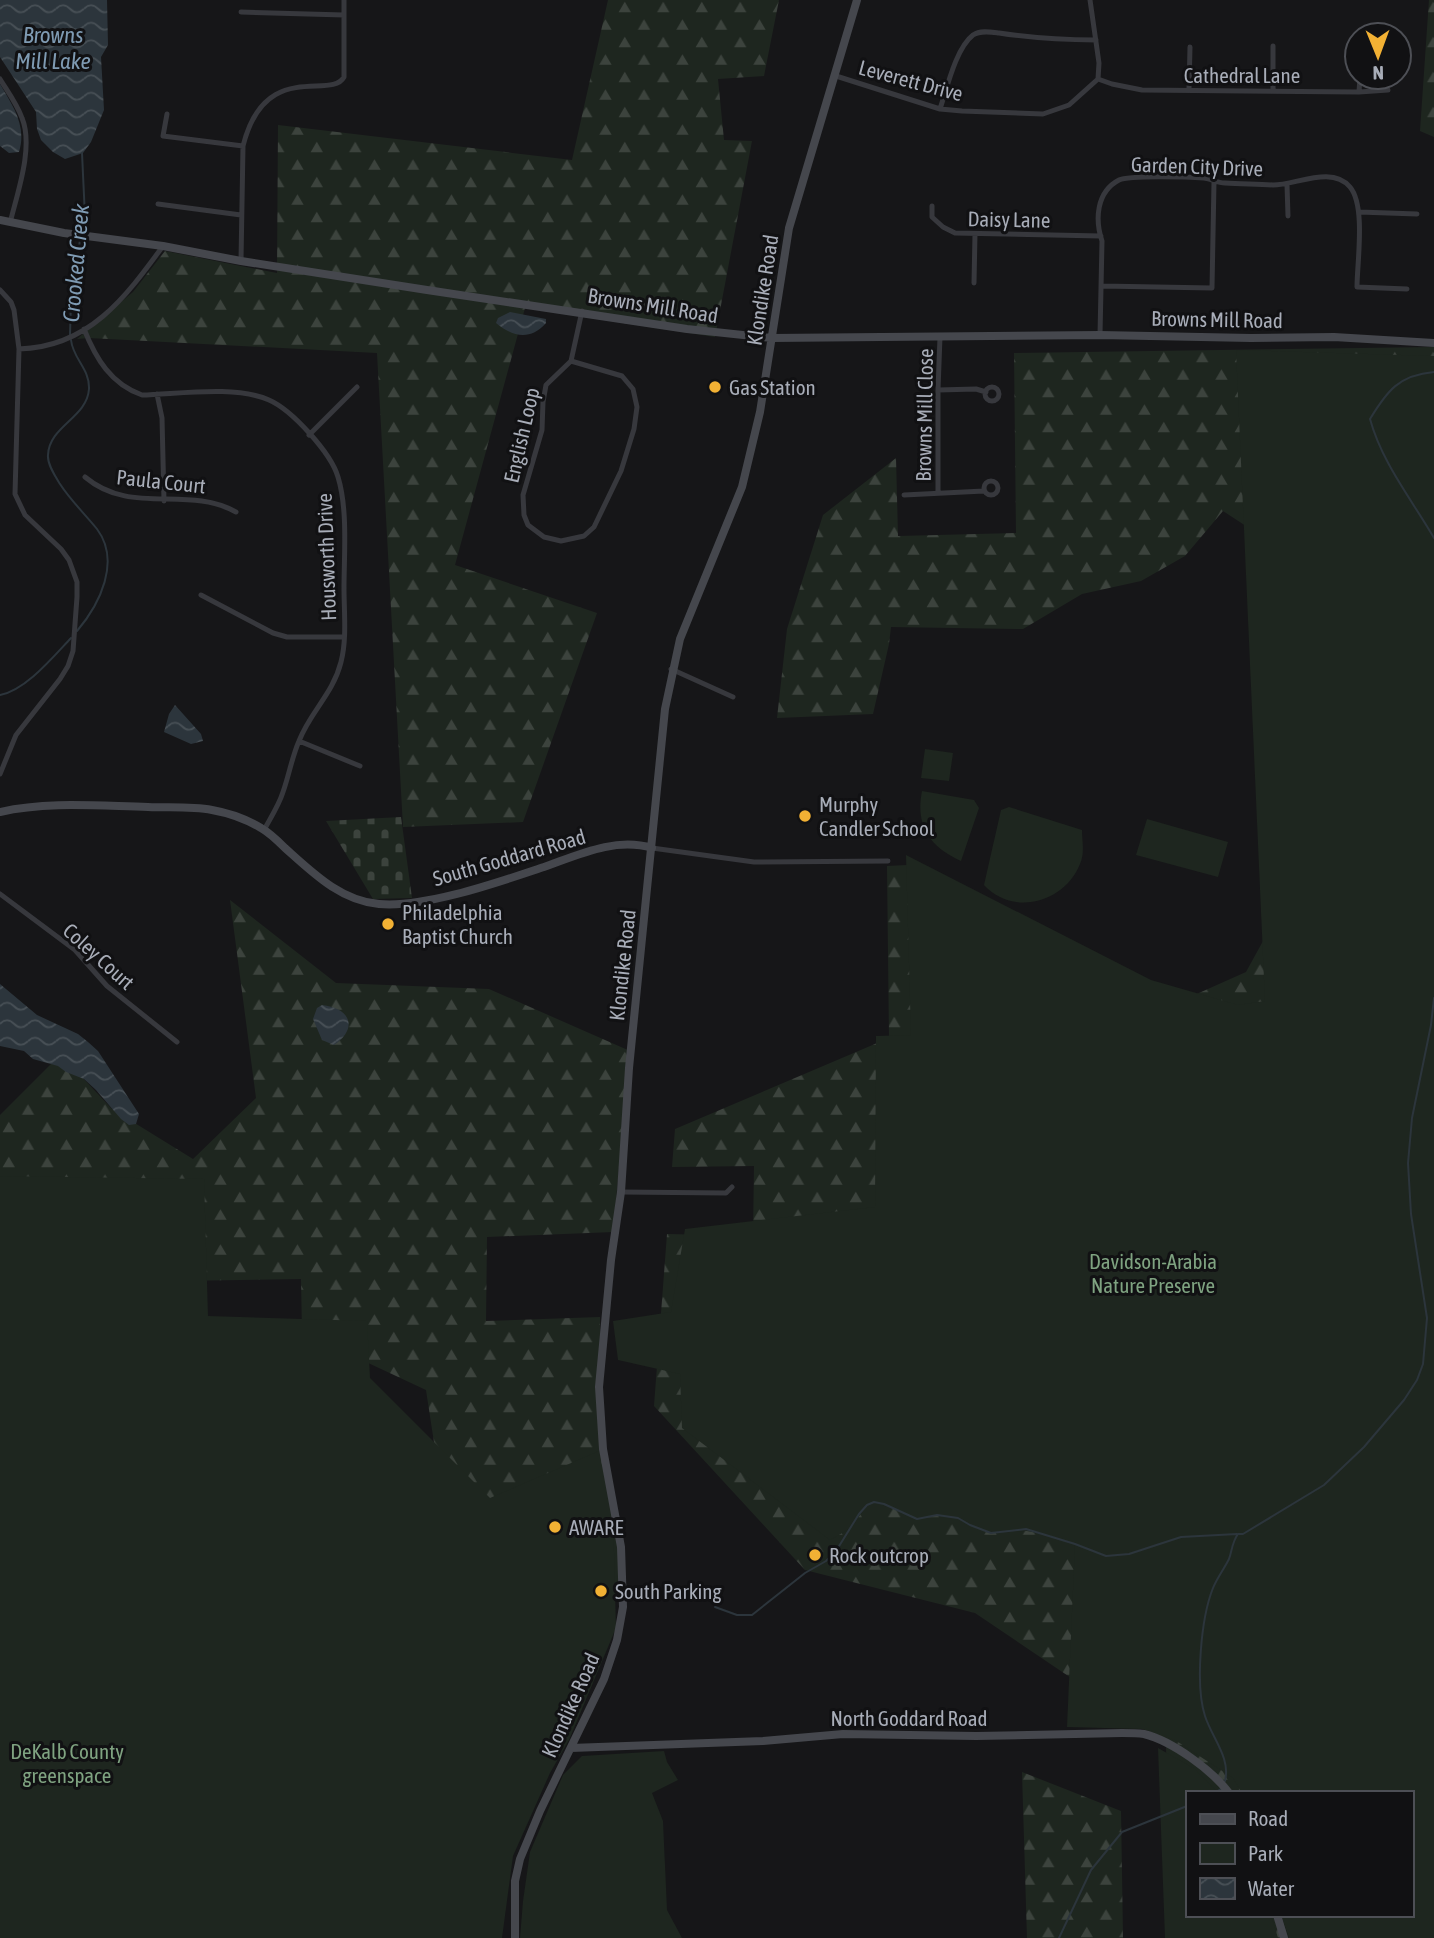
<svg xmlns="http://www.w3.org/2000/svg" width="1434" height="1938" viewBox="0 0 1434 1938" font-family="'Asap Condensed',sans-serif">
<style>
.forest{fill:url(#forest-firs)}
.cemetery{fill:url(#cemetery-stones)}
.park{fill:#1e261f}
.water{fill:url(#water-waves)}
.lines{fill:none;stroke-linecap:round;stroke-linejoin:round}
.stream{stroke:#2c353c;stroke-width:2}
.street{stroke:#37383d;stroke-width:5}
.secondary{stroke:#45474d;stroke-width:8}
.poi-dot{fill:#f2b134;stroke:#111113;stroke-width:2.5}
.labels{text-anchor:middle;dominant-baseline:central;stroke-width:6;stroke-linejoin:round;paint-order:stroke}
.street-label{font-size:21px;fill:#a8adb8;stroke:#111113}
.poi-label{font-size:21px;fill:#a8adb8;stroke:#111113;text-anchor:start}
.park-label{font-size:21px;fill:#7fa381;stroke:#111113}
.water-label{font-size:23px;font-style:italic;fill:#7f9bb3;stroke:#111113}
</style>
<defs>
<pattern id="forest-firs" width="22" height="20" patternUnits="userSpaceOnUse" patternTransform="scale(1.75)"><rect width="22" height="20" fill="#1e261f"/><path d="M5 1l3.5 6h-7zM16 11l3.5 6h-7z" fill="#3c433d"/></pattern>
<pattern id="cemetery-stones" width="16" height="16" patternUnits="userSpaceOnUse" patternTransform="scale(1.75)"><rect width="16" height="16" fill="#1e261f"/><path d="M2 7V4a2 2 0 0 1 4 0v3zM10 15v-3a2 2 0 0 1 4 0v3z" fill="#3c433d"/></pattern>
<pattern id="water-waves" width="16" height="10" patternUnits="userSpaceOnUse" patternTransform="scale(1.75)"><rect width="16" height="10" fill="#2c353c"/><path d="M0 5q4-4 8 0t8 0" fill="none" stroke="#485056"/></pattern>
</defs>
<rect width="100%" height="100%" fill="#161618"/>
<path class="forest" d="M608,0h171l-15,76 -46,3 6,61 28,1 -37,196 -190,-29 -70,257 142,48 -74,209 -120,5 -26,-474 -288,-15 -12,1 56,-47 32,-41 112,22 1,-148 294,35z
M1429,0h5v137l-14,-6z
M1434,347v1591l-23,-23v-122h-224v122h94l8,23h-120l-3,-196 -191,-129 -170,-43 -151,-164 13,-172 86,2 1,-70 -82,1 3,-38 214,-91 -2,-172 21,-1 273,136 65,-29 61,-111 -52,-84 17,-82 3,-150 -52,-34 -38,45 -44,25 -59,13 -59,35 -132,-2 -2,17 -16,70 -96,4 10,-89 36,-114 73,-57 2,78 118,-3 -2,-180z
M230,900l106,83 153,6 141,62 -17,181 -126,5 -1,84 114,-4 2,125 19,93 -1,68 -181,-128 -13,-85 -124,-58 -1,-53 -125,2 -176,14v-180l52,-52 28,12 32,34 81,50 63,-61z
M1022,1772l99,39 2,127h-96z"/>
<path class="cemetery" d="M401,817l11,81 -39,1 -47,-78z"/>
<path class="park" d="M1236,350l198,6v1582h-145l-8,-23h130v-122h-169l-9,-15 -58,-38 -33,-11 -75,-2 8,-183 -27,-9 -21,-4 -36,2 -21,-8 -12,-7 -21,-3 -20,4 -33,-15 -10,-2 -7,3 -16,23 -21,12 -148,-112 -2,-54 -62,-14 -5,-39 58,-9 14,-83 190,-22 1,-171 35,-1 -5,-180 245,125 87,25 27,-4z
M925,749l28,4 -4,28 -28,-3z
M922,791l52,9 5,8 -18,53c-31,-14 -46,-35 -39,-70z
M1009,807l73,23c0,11 3,23 -2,34 -15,38 -66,53 -96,21l17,-75z
M1147,819l81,23 -10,35 -82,-22z
M0,1176l204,3 4,137 159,5 3,57 120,120 109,-47 14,64 3,113 -47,112 -19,33 -37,83 -11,82h-502z
M1158,1748l37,21 23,24h-31v122h84l7,23h-113z
M664,1751l3,11 11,18 -26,13 11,28 4,89 15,28h-162l3,-37 7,-49 33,-77 19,-19z"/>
<path class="water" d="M0,0h107l1,45 -7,12 3,53 -13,32 -8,11 -18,6 -12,-7 -12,-12 -4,-11 -1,-17 -36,-55z
M0,84c13,22 27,42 19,68l-10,1 -9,-7z
M510,312l36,7v4c-16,18 -33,14 -50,0l2,-5z
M175,705l26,29 2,7 -12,3 -27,-12 5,-18z
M0,984l37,31 41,19 10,8 10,9 41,63 -3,10 -7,1 -8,-6 -25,-29 -12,-11 -18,-7 -8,-6 -25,-7 -9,-8 -24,-5z
M322,1005c28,3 37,23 12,40l-12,-5 -9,-21 4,-11z"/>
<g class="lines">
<path class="stream" d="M82,231l3,-14 -3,-64
M70,335l1,-36 9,-59
M71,340c2,19 19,29 18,49 -2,29 -40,37 -41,66 -1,9 7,21 12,29 11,17 25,30 37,45 24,32 3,75 -20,102
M1434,372c-35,3 -47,19 -64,47 12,44 42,81 64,119
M0,695c26,-5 53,-38 71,-57
M715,1607l22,8h15l53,-42 21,-12 10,-10 23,-37 8,-9 7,-3 10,2 33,15 20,-4 21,3 12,7 21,8 35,-4 49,15 31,12 23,-2 52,-17 56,-3
M1225,1781c6,-23 -13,-43 -20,-65 -10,-31 -4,-98 8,-128 4,-10 11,-19 16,-29 3,-8 3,-17 9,-25h5l81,-49 40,-38 40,-47 13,-20 6,-16 4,-46 -16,-104 -3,-51 4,-45 19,-93 3,-27
M1214,1793l7,-4
M1059,1938l32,-68 31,-38 65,-26"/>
<path class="street" d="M241,12l103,3
M1273,46v45
M836,76l104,33 22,2 81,3 26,-9 29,-26 1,-16 -9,-63
M0,79c8,13 17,25 22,39 12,29 -5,76 -12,105
M1098,79l14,5 30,6 217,2 29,-2
M1189,89l1,-42
M1359,92l1,-15
M940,109c7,-21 16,-61 33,-74 7,-5 18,-3 26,-2 33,5 64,7 97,7
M167,114l-4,22 80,10
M1287,185l1,31
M158,204l83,11
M932,206v11l11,10 12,6 146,3
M1359,212l58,2
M241,261l2,-115c22,-88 88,-45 101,-69v-77
M974,283l1,-49
M1102,286l110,2 2,-106
M0,290l11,12 3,8 5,39 -4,145 10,21 36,34 8,11 8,22v15l-4,54 -5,15 -8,13 -44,56 -16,39
M84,329c12,30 27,55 58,66 37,-1 93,-10 127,5 23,10 62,53 69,77 10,33 6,77 6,111 0,24 3,51 -3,74 -8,32 -31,50 -42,79 -7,16 -10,34 -16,51 -4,13 -12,25 -19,38
M1100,335l2,-94c-7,-21 -6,-49 17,-61 10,-5 72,-3 85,-2 8,1 13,5 21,5 16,1 32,1 48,2 23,0 59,-20 77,2 16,19 7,76 7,100l50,2
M19,349c70,-2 106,-51 144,-103
M571,361l51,15 11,13 4,18 -3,22 -13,42 -27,56 -10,9 -23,5 -17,-4 -16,-12 -4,-10 -1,-20 19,-65 1,-28 3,-17 25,-24 11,-50
M985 394a7 7 0 1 1 14 0a7 7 0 1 1-14 0Z
M938,390l38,-1 10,3
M157,394l5,24 2,83
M309,435l48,-48
M85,477c46,39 102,8 151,35
M984 488a7 7 0 1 1 14 0a7 7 0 1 1-14 0Z
M938,493v-103l2,-53
M904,495l80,-4
M201,595l72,38 14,4h57
M671,669l62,28
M299,741l61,25
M652,848l102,14 134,-1
M0,894l75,56 32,36 70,56
M621,1192l105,1 6,-6"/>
<path class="secondary" d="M0,220l64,13 99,13 78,15 186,29 260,39 85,9 328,-3 151,3 83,-1 100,6
M0,812c47,-11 99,-6 148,-5 21,1 43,-1 64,3 17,3 34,9 49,18 9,5 17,13 24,20 28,25 56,53 94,56 47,4 120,-22 165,-37 34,-12 71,-30 108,-19
M571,1748l192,-7 80,-7 133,2 146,-3c7,0 15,0 22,1 28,7 68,36 85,59
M1277,1915l7,23
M515,1938v-57l5,-22 20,-48 64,-132 13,-39 6,-33 -2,-60 -18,-98 -4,-62 12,-127 10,-68 8,-124 36,-359 15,-70 62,-152 18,-75 29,-184 68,-228"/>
</g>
<g class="poi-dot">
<circle cx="715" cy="387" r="7"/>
<circle cx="805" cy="816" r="7"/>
<circle cx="388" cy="924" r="7"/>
<circle cx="555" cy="1527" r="7"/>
<circle cx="815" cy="1555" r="7"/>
<circle cx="601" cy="1591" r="7"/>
</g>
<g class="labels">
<g class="street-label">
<text x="1242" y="75">Cathedral Lane</text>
<text transform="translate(911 80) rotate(15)">Leverett Drive</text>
<text transform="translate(1197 166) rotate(2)">Garden City Drive</text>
<text transform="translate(1009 219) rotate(1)">Daisy Lane</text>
<text transform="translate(762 290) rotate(-81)">Klondike Road</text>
<text transform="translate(653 305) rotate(9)">Browns Mill Road</text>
<text transform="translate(1217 319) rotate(1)">Browns Mill Road</text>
<text transform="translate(924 415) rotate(-89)">Browns Mill Close</text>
<text transform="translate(521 435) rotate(-77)">English Loop</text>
<text transform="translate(161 481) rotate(6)">Paula Court</text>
<text transform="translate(326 557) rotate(-92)">Housworth Drive</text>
<text transform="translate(509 857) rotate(-16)">South Goddard Road</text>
<text transform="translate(99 956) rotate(42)">Coley Court</text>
<text transform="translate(622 965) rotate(-84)">Klondike Road</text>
<text transform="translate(570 1705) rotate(-66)">Klondike Road</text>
<text x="909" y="1718">North Goddard Road</text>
</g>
<g class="poi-label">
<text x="729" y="387">Gas Station</text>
<text x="819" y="804">Murphy<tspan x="819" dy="24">Candler School</tspan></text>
<text x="402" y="912">Philadelphia<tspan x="402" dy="24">Baptist Church</tspan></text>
<text x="569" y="1527">AWARE</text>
<text x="829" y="1555">Rock outcrop</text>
<text x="615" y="1591">South Parking</text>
</g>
<g class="park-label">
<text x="1153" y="1261">Davidson-Arabia<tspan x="1153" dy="24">Nature Preserve</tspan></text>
<text x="67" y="1751">DeKalb County<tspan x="67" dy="24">greenspace</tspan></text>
</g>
<g class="water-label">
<text x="53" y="35">Browns<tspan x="53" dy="26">Mill Lake</tspan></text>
<text transform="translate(76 263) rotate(-85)">Crooked Creek</text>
</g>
</g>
<rect x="1186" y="1791" width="228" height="126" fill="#111113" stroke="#4d4f55" stroke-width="2"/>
<rect x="1200" y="1814" width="35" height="10" fill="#45474d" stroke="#4d4f55" stroke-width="2"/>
<text x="1248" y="1826" font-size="21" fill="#a8adb8">Road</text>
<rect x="1200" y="1843" width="35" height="21" fill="#1e261f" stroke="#4d4f55" stroke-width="2"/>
<text x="1248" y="1861" font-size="21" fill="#a8adb8">Park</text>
<rect x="1200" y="1878" width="35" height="21" fill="url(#water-waves)" stroke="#4d4f55" stroke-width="2"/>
<text x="1248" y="1896" font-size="21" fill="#a8adb8">Water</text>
<g transform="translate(1378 56) rotate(179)"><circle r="33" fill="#111113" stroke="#4d4f55" stroke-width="2"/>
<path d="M0-5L12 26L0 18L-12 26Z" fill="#f2b134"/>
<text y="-10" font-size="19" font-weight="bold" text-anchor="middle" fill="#a8adb8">N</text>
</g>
</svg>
